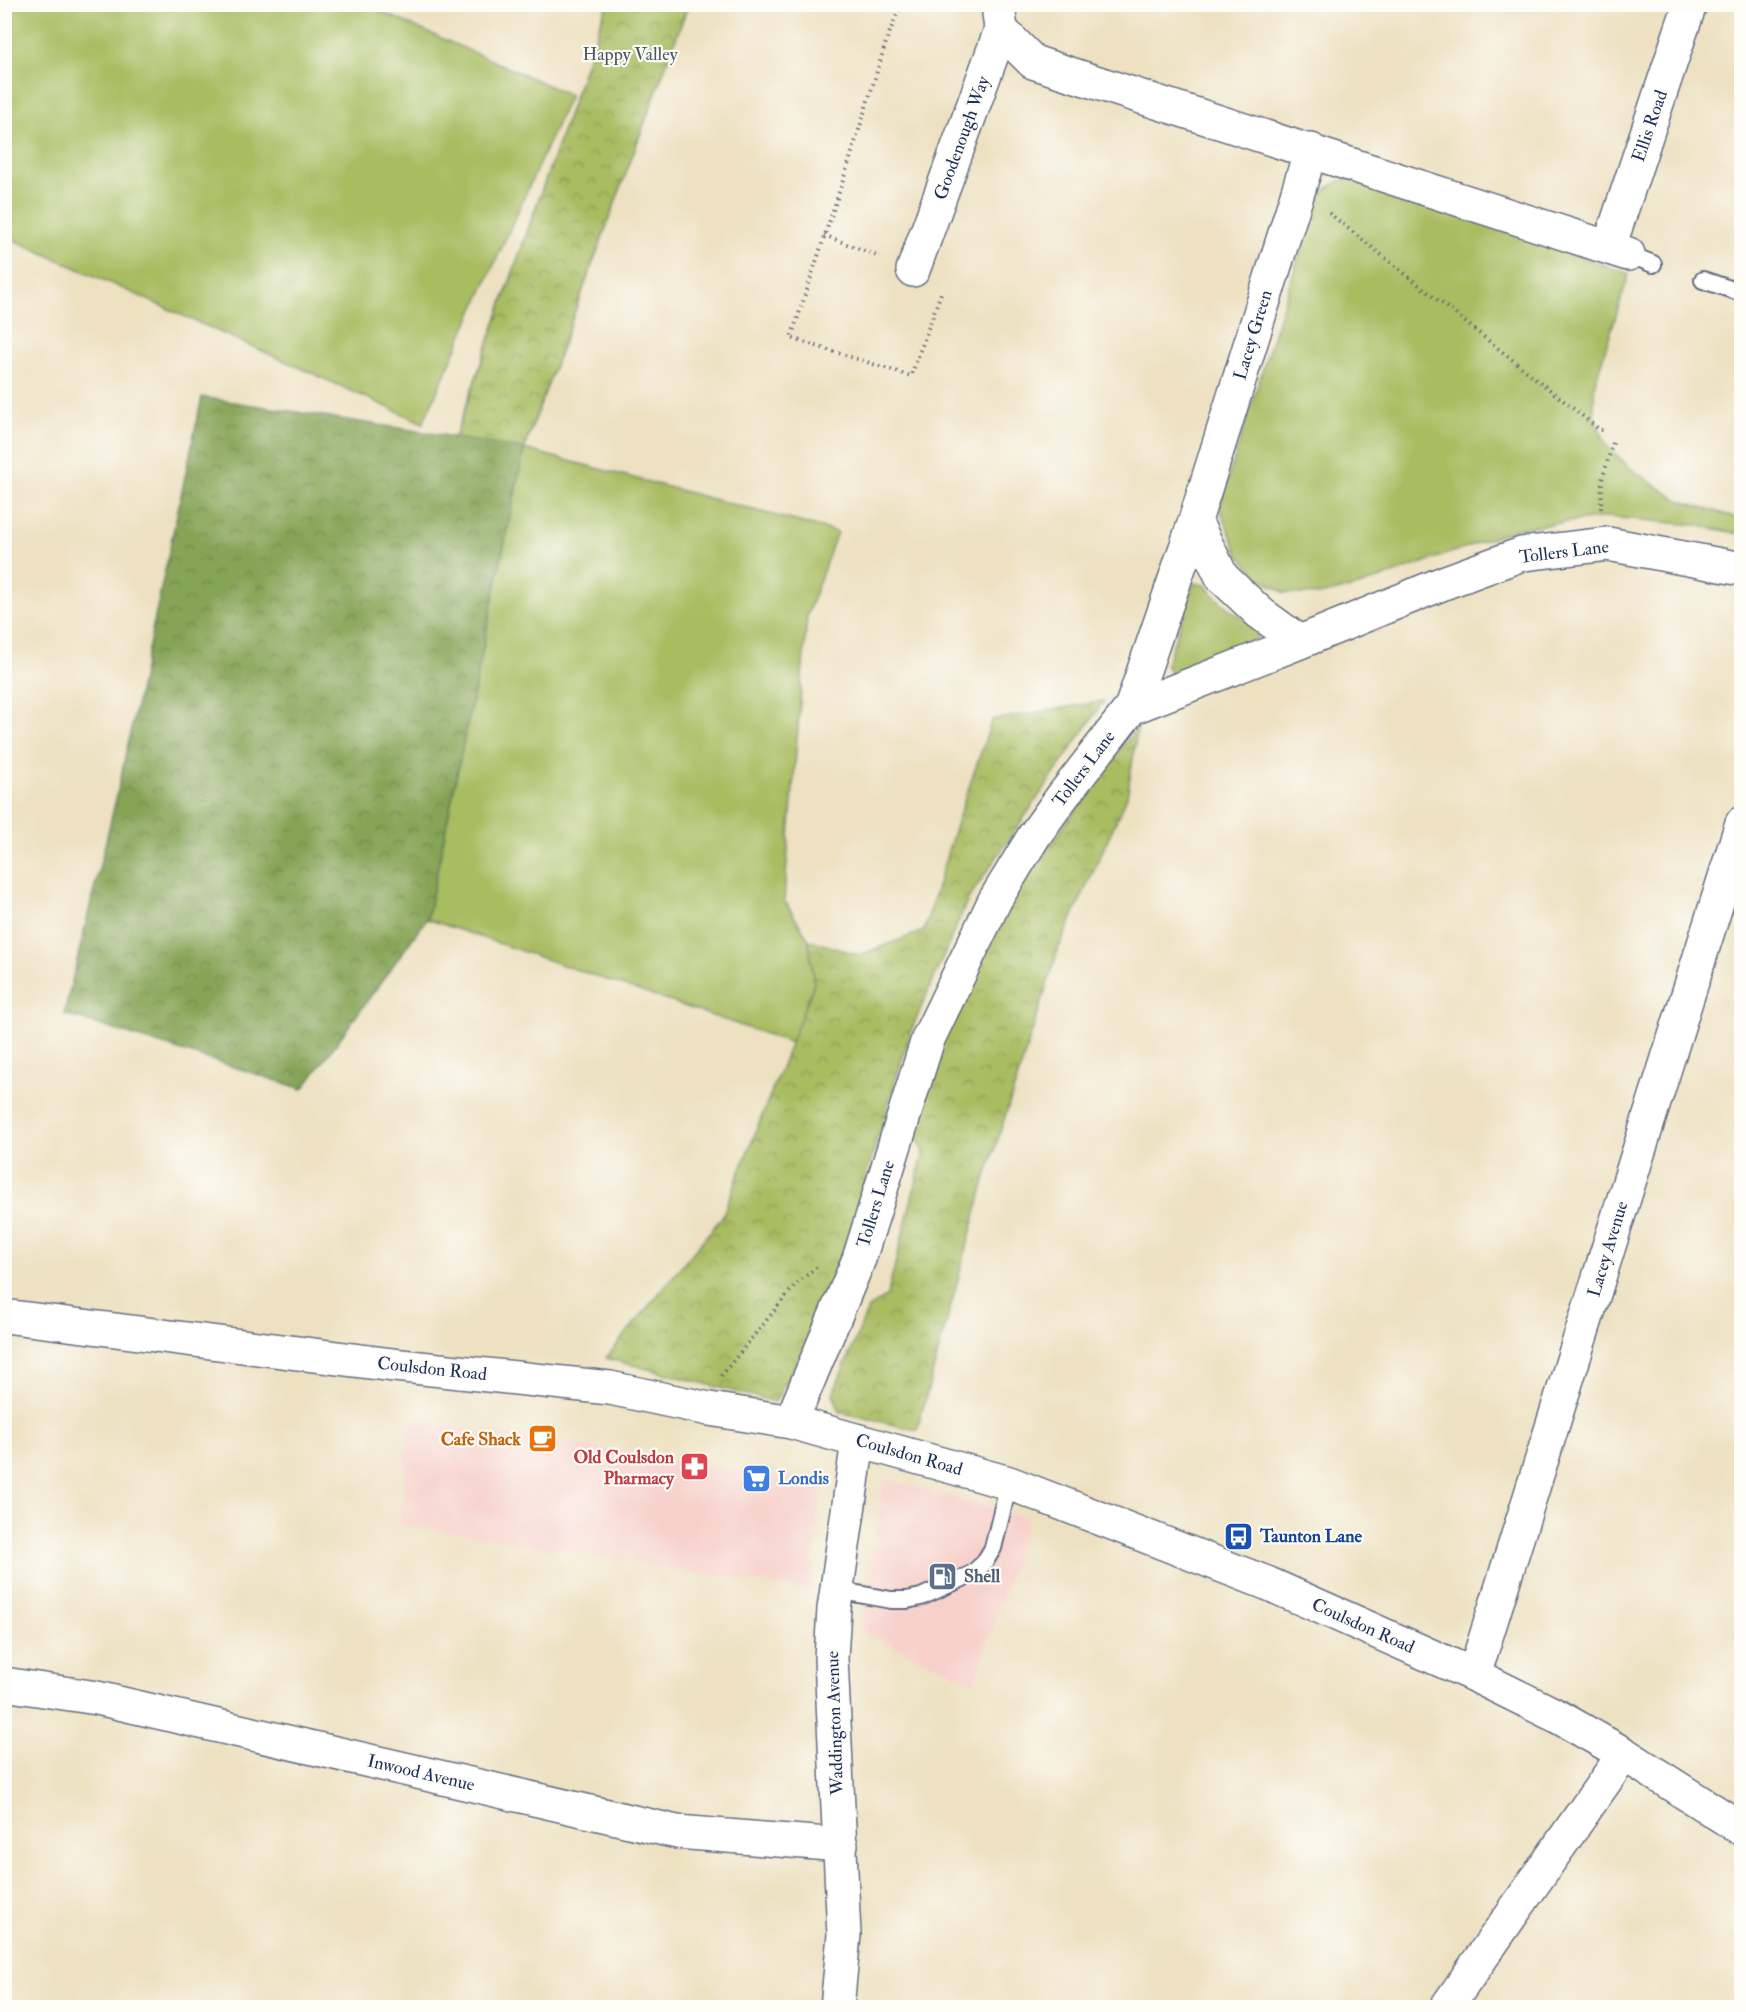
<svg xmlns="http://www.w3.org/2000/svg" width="1746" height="2012" viewBox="0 0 1746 2012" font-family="'IM FELL Double Pica',serif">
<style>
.built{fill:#f7d0ca}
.green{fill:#a8bc60;stroke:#62765f;stroke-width:1.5}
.forest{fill:url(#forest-crowns);stroke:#506a5a;stroke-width:1.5}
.park{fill:url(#park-crowns);stroke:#62765f;stroke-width:1.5}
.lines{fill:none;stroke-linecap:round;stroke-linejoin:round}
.service-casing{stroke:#646d81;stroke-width:20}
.minor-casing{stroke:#646d81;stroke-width:36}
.secondary-casing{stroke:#646d81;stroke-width:36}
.path{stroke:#646d81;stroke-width:4;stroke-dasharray:1.5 4.5;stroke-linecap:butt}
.service{stroke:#fff;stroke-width:16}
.minor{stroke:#fff;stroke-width:33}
.secondary{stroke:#fff;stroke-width:33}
.labels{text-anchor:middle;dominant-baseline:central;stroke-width:4.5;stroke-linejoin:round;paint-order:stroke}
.park-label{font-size:18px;fill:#45595f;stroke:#fdfcf7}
.street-label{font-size:18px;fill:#1b2f5e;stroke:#fdfcf7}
.food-label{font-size:18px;font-weight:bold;fill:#c56008;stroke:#fdfcf7;text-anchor:end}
.health-label{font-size:18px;font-weight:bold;fill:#be3a42;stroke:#fdfcf7;text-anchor:end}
.shop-label{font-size:18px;font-weight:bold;fill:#366cbe;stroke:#fdfcf7;text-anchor:start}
.transit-label{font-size:18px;font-weight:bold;fill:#164399;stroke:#fdfcf7;text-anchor:start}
.service-label{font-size:18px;font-weight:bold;fill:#4e5e75;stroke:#fdfcf7;text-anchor:start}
</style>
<defs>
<pattern id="forest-crowns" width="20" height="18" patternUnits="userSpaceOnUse" patternTransform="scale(1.5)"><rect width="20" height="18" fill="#86a456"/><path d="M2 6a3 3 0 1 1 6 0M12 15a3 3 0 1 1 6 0" fill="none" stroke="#6d864a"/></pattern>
<pattern id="park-crowns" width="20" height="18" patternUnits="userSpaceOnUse" patternTransform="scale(1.5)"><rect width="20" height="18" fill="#a8bc60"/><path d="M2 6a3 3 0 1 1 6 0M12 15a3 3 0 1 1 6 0" fill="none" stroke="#889952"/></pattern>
</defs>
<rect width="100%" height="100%" fill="#fdfcf7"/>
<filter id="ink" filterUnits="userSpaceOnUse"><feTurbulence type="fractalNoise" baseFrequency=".0167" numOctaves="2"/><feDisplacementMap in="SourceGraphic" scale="12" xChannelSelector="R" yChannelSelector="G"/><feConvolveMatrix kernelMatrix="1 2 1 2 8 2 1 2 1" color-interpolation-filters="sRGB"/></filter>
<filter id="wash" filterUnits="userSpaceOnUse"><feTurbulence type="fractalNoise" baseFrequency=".008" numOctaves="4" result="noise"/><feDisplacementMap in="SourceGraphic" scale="24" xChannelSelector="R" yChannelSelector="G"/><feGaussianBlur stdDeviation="1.35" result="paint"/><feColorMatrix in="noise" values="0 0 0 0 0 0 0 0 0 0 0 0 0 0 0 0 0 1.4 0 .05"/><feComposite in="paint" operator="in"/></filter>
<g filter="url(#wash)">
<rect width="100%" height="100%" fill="#ede1c1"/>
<path class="built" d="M409,1420l413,63 -13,108 -409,-67z
M884,1478l144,40 -53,165 -113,-51z"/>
<path class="green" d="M5,4l361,1 204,90 -147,328 -418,-187z
M1356,177l273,97 -35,112v30l13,30 23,22 48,32 63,19v15l-46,-9 -87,-8 -89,11 -160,58 -40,9 -34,-2 -26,-15 -20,-23 -20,-48 97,-305c11,-16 21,-22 40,-25z
M524,449l313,83 -30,84 -23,284 25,40 5,43 -22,60 -365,-124z
M1194,583l11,2c14,19 33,31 54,43l-2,11 -85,36 -6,-10z"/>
<path class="forest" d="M607,5h81l-164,444 -97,470 -124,170 -239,-75 53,-219 85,-398 253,40z"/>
<path class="park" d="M607,5h81l-164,444 -69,-11z
M1104,701l-136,198 -57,132 -86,278 -50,93 -169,-44 116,-141 92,-233 -5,-44 50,15 65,-24 30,-100 38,-111z
M1138,725l-11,72 -68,150 -74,233 -68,250 -77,-18 -7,-18 35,-85 19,-13 37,-145 -11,-19 21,-69 70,-156z"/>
</g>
<g filter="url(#ink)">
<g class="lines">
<defs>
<path id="service" d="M1628,254l25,10
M1703,280l39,13
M836,1590l55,10h16l14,-3 51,-23 12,-11 9,-15 16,-65"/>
<path id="minor" d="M1001,30l32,32 595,192
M1609,247l81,-243
M913,270l88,-240 -3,-26
M1195,521l27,56 38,36 40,29
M1131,708l64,-187 116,-371
M791,1422l68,-163 69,-220 67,-139 39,-64 28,-39 69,-89 169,-66 146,-60 76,-28 86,-10 134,25
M1474,1675l268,-852
M4,1684l93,14 580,134 164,13
M837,2008l7,-73 -13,-277 3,-49 24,-168
M1446,2008l178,-254"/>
<path id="secondary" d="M4,1316l389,49 217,23 99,21 82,13 218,61 260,101 205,91 83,41 67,38 118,75"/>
</defs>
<use href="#service" class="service-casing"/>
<use href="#minor" class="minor-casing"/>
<use href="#secondary" class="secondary-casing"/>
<path class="path" d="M901,4l-14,35 -37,120 -59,179 120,38 30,-83
M1329,213l271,217h6
M824,235l56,22
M1601,509l1,-29 11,-37
M721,1376l75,-92 21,-17"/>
<use href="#service" class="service"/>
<use href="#minor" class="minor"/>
<use href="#secondary" class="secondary"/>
</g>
</g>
<defs>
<symbol id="cafe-square" viewBox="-11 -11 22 22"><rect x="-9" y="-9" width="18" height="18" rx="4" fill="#e8710a" stroke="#fdfcf7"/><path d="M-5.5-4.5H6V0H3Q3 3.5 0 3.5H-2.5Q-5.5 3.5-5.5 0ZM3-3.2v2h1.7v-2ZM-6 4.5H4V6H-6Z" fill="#fff"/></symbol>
<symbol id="pharmacy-square" viewBox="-11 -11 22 22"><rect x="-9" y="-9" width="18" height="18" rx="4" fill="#e0444e" stroke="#fdfcf7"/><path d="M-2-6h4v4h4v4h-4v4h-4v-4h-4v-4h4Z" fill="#fff"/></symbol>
<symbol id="supermarket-square" viewBox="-11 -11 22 22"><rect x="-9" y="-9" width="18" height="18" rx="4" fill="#3f7fe0" stroke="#fdfcf7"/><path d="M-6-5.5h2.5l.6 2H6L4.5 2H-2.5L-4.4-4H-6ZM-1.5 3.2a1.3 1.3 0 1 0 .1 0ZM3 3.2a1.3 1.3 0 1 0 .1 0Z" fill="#fff"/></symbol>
<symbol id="bus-square" viewBox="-11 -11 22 22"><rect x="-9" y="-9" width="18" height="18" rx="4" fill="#1a4fb4" stroke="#fdfcf7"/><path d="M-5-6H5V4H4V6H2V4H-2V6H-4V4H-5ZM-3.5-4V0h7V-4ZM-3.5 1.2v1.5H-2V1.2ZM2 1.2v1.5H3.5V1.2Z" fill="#fff"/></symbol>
<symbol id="fuel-square" viewBox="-11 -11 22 22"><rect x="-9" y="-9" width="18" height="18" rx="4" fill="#5c6f8a" stroke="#fdfcf7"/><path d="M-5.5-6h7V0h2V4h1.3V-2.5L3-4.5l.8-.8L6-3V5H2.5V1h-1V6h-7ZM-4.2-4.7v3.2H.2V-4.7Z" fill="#fff"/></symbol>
</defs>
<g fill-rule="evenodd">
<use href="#cafe-square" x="526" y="1422" width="33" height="33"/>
<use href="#pharmacy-square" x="678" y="1450" width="33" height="33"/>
<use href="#supermarket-square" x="740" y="1462" width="33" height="33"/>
<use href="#bus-square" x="1222" y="1520" width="33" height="33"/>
<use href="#fuel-square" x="926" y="1560" width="33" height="33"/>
</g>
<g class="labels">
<g class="park-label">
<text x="630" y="54">Happy Valley</text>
</g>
<g class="street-label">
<text transform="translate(1650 126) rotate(-71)">Ellis Road</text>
<text transform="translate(962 138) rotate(-70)">Goodenough Way</text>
<text transform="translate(1253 335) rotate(-73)">Lacey Green</text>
<text transform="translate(1564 552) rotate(-7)">Tollers Lane</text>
<text transform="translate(1084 769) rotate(-53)">Tollers Lane</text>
<text transform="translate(876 1204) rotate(-73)">Tollers Lane</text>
<text transform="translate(1608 1249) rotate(-73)">Lacey Avenue</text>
<text transform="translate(432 1369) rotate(6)">Coulsdon Road</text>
<text transform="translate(909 1455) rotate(16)">Coulsdon Road</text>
<text transform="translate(1363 1626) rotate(24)">Coulsdon Road</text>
<text transform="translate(835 1723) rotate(-92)">Waddington Avenue</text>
<text transform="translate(421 1773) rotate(13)">Inwood Avenue</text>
</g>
<g class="food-label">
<text x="521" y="1439">Cafe Shack</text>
</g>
<g class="health-label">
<text x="674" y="1457">Old Coulsdon<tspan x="674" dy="21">Pharmacy</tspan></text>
</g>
<g class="shop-label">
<text x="778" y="1478">Londis</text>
</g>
<g class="transit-label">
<text x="1260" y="1536">Taunton Lane</text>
</g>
<g class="service-label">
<text x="964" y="1576">Shell</text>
</g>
</g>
<rect width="1746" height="2012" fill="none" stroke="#fdfcf7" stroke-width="24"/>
</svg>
